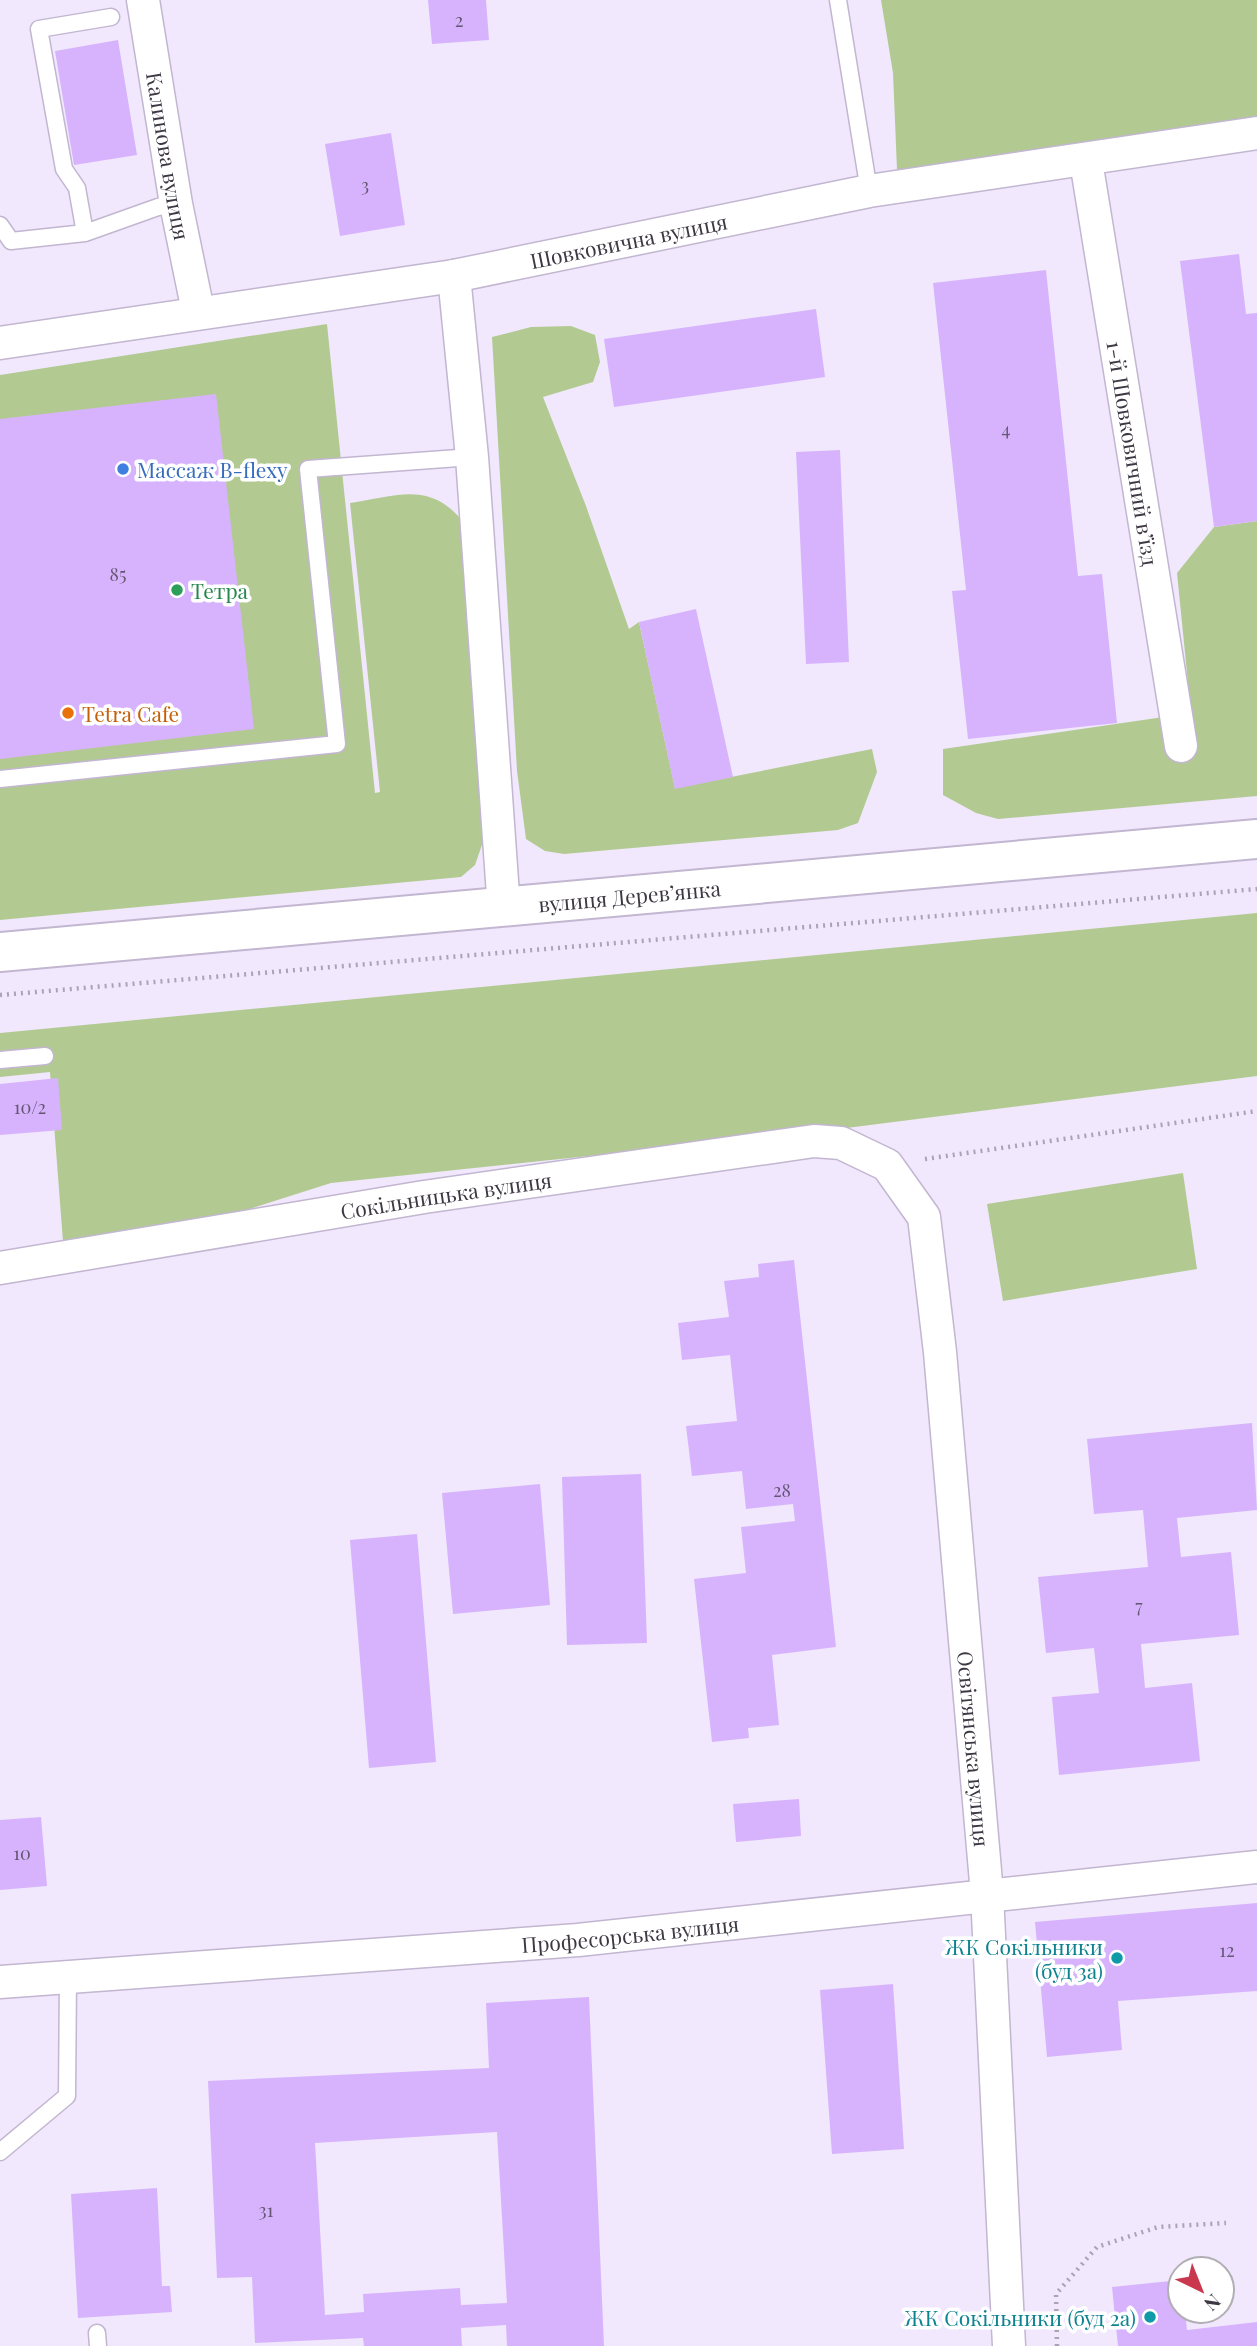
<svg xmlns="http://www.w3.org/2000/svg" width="1257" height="2346" viewBox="0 0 1257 2346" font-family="'Playfair Display',serif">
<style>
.green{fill:#b2ca92}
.building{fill:#d7b3fd;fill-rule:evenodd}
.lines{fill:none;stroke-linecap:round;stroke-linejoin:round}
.service-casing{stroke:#c2b6d0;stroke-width:19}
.minor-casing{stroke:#c2b6d0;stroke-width:35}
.primary-casing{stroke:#c2b6d0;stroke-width:42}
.path{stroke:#aba3b4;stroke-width:4.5;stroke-dasharray:2 5;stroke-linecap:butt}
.service{stroke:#fff;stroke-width:16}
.minor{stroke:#fff;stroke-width:32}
.primary{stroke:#fff;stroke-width:38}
.shop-dot{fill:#3f7fe0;stroke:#fff;stroke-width:2.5}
.leisure-dot{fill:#2e9e5b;stroke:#fff;stroke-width:2.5}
.food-dot{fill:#e8710a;stroke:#fff;stroke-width:2.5}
.culture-dot{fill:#0f9aa8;stroke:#fff;stroke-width:2.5}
.labels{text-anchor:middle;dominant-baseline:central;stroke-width:7;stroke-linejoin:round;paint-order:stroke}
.number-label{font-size:18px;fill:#645772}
.street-label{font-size:21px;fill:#3d3843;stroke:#fff}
.shop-label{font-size:21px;fill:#366cbe;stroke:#fff;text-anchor:start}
.leisure-label{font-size:21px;fill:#27864d;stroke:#fff;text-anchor:start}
.food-label{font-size:21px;fill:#c56008;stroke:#fff;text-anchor:start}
.culture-label{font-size:21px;fill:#0d838f;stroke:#fff;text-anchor:end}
</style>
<rect width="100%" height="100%" fill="#f1e8fd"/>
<path class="green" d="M881,0h376v119l-360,51 -4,-97z
M327,324l48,469 5,-1 -30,-289c46,-7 81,-23 114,20l21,313 -10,29 -14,12 -461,43v-545z
M571,326l24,9 5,27 -7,20 -50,15 43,109 43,123 10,-7 36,166 197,-39 5,23 -19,51 -20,7 -274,24 -19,-3 -19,-12 -9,-68 -25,-434 39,-10z
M1257,521v275l-259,23 -22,-6 -33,-18v-46l248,-36 -14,-140 37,-46z
M1257,913v163l-450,57 -476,50 -266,85 -15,-196 -50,5v-44z
M1183,1173l14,96 -194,32 -16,-97z"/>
<path class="building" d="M428,0h58l3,40 -57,4z
M118,40l19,115 -63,10 -19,-114z
M391,133l14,92 -65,11 -15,-92z
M1239,254l7,60 11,-1v208l-43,6 -34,-266z
M1046,270l32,306 24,-2 15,149 -149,16 -16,-148 14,-1 -33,-307z
M816,309l9,68 -211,30 -10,-68z
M216,394l38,335 -254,30v-340z
M840,450l9,212 -43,2 -10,-212z
M696,609l37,168 -58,12 -36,-167z
M58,1078l4,52 -62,5v-51z
M794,1260l42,387 -64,8 7,70 -31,3 1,10 -37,4 -18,-163 52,-6 -5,-46 54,-6 -2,-17 -47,5 -4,-38 -50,5 -6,-50 51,-5 -7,-66 -48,5 -4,-37 51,-6 -5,-36 35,-4 -1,-13z
M1252,1423l5,87 -80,8 4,39 50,-5 8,83 -98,9 4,44 47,-5 8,78 -141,14 -7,-78 47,-4 -5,-45 -48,5 -8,-76 110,-10 -5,-57 -49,4 -7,-75z
M641,1474l6,169 -80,2 -5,-168z
M540,1484l10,121 -97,9 -11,-121z
M417,1534l19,228 -67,6 -19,-228z
M799,1799l2,37 -65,6 -3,-38z
M41,1817l6,69 -47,4v-70z
M1257,1903v88l-139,10 4,49 -75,7 -12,-135z
M893,1984l11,165 -72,5 -12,-164z
M589,1997l15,349h-97l-1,-21 -45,3 1,18h-98l-1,-8 -108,5 -3,-66 -35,1 -9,-197 281,-13 -3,-65zM497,2132l10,171 -46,2 -1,-17 -97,6 1,18 -39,3 -10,-172z
M157,2188l5,98h8l2,26 -94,6 -7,-124z
M1180,2280v31h5l2,19 70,-8v24h-139l-6,-59z"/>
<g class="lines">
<defs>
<path id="service" d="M838,0l31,191
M0,225l11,16 74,-8 73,-26 18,-3
M85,233l-8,-45 -13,-19 -25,-140 72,-12
M0,779l337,-35 -29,-275 164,-12
M0,1060l45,-4
M0,2152l67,-56 1,-118
M97,2333l1,13"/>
<g id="minor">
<path id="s1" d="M143,0l33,204 22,107"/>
<path id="s2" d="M1086,161l95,585"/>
<path d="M454,276l18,181 32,452"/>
<path id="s3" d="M0,343l454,-67 415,-85 388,-58"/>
<path id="s4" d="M0,1268l424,-71 390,-56 27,2 46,22 37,52 16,135 47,542 22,452"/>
<path id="s5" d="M0,1982l578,-42 679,-73"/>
</g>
<g id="primary">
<path id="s6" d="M0,952l1257,-113"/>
</g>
</defs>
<use href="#service" class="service-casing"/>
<use href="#minor" class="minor-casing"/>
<use href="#primary" class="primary-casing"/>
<path class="path" d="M0,995l1257,-106
M925,1159l332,-48
M1057,2346l-1,-52 41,-47 61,-20 68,-4"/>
<use href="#service" class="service"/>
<use href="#minor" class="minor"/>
<use href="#primary" class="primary"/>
</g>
<circle class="shop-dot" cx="123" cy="469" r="7"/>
<circle class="leisure-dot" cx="177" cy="590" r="7"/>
<circle class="food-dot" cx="68" cy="713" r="7"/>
<g class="culture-dot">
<circle cx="1117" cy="1958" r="7"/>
<circle cx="1150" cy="2317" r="7"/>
</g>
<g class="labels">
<g class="number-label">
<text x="459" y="20">2</text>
<text x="365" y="185">3</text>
<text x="1006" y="429">4</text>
<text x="118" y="574">85</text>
<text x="30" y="1107">10/2</text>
<text x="782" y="1490">28</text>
<text x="1139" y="1606">7</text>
<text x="22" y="1853">10</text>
<text x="1227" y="1950">12</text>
<text x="266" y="2210">31</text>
</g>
<g class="street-label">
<text stroke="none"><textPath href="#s1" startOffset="158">Калинова вулиця</textPath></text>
<text stroke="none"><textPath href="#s3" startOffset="637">Шовковична вулиця</textPath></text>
<text stroke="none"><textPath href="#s2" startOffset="296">1-й Шовковичний в’їзд</textPath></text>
<text stroke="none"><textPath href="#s6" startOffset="632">вулиця Дерев’янка</textPath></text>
<text stroke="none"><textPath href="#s4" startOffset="452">Сокільницька вулиця</textPath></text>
<text stroke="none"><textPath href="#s4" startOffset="1500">Освітянська вулиця</textPath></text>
<text stroke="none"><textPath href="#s5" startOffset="632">Професорська вулиця</textPath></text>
</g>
<g class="shop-label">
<text x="137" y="469">Массаж B-flexy</text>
</g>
<g class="leisure-label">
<text x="191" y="590">Тетра</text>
</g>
<g class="food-label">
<text x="82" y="713">Tetra Cafe</text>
</g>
<g class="culture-label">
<text x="1103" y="1946">ЖК Сокільники<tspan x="1103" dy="24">(буд 3а)</tspan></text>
<text x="1136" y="2317">ЖК Сокільники (буд 2а)</text>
</g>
</g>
<g transform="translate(1201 2290) rotate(137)"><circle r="33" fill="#ffffff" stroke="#b1afb4" stroke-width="2"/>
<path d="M0-5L12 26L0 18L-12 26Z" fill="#c9384f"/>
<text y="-10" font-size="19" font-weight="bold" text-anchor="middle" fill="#3d3843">N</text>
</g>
</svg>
